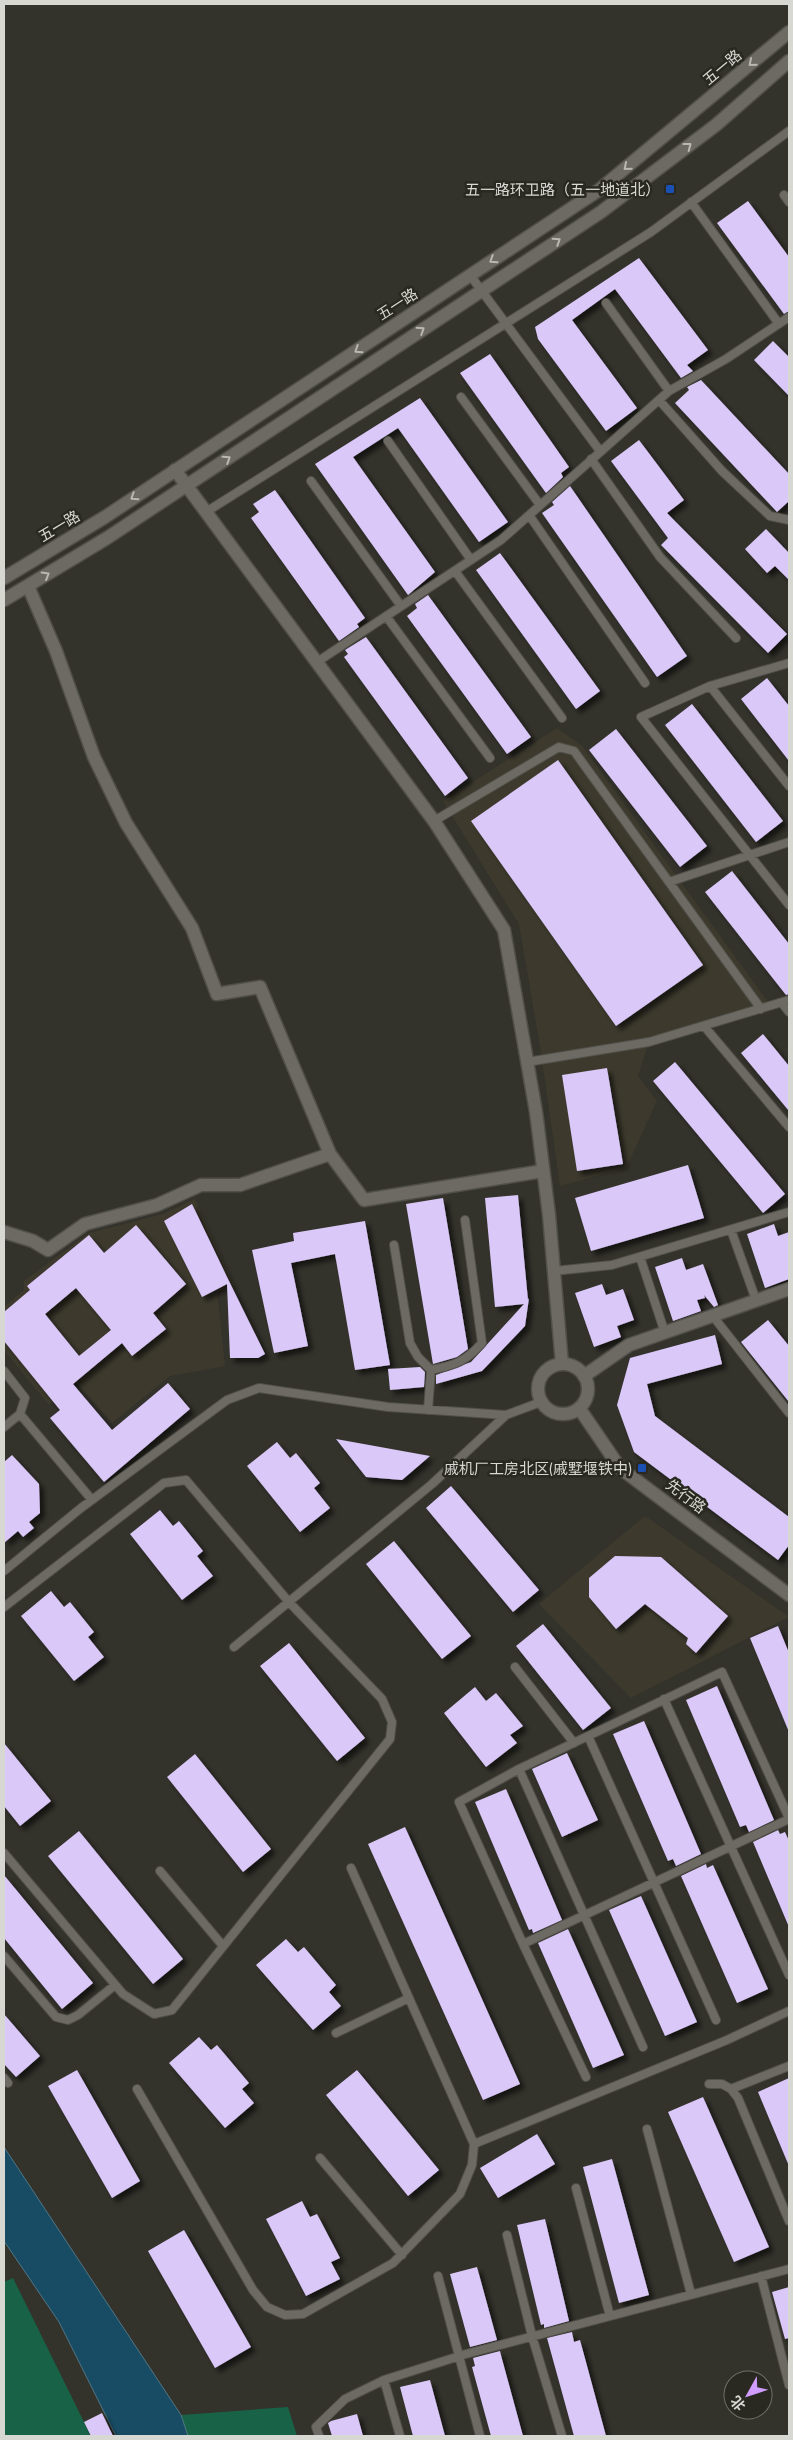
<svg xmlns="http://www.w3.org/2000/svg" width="793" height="2440" viewBox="0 0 793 2440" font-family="'Titillium Web','Noto Sans SC',sans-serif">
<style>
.built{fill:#3d3a2d}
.green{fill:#186348}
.water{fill:#184c64;stroke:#527685}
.building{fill:#dac8f8;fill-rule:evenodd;filter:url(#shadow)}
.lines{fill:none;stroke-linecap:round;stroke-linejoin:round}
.service-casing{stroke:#504f49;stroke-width:10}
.minor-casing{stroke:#504f49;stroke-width:15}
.tertiary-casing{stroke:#504f49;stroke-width:15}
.secondary-casing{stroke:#504f49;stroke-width:15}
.service{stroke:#6c6a62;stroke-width:8}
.minor{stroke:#6c6a62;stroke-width:12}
.tertiary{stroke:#6c6a62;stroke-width:12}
.secondary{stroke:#6c6a62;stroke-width:12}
.oneway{stroke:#b8b7b1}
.transit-dot{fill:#1a4fb4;stroke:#292821;stroke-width:2}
.labels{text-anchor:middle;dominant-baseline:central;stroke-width:5;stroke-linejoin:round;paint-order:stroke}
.street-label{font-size:15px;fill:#d8d8d3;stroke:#292821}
.poi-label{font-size:15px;fill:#d8d8d3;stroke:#292821;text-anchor:end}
</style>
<defs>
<filter id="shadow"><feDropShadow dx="4.5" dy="4.5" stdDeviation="2.5" flood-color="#0009"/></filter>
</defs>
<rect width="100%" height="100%" fill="#33322b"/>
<path class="built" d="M557,728l25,18 189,260 -122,36 -11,34 19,25 -31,67 -66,18 -20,-140 -21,-122 -76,-123z
M195,1199l39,86 -17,7 8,74 -55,10 -58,47 -37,-42 -26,24 -45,-55v-43l20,-17v-9l65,-48 74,-19z
M645,1516l144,101 -158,81 -92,-94z"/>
<path class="green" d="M13,2278l71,144 7,14h-87v-154z
M288,2407l9,29h-109l-7,-21z"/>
<path class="water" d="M4,2147l177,268 7,21h-72l-57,-114 -55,-81z"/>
<path class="building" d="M748,201l41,56v54l-5,3 -67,-91z
M639,258l69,92 -21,15 6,6 -12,7 -66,-89 -43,31 65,88 -31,23 -68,-92 -3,-12z
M773,341l16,16v39l-35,-36z
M490,354l79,113 -8,6 2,4 -17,16 -86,-120z
M701,380l88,94v27l-12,11 -102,-109 14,-13 -2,-3z
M420,398l88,124 -29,20 -81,-114 -45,29 82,115 -27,23 -93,-131z
M639,440l45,60 -17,13 120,121 -19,19 -107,-108 7,-7 -57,-77z
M570,486l117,170 -30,21 -115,-164 12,-8 -2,-3z
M275,490l90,128 -8,6 2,3 -20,14 -88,-123 8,-6 -6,-8z
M766,529l23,24v27l-14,-14 -8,7 -22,-24z
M500,553l100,138 -24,18 -100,-139z
M428,595l103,142 -24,17 -100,-138 10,-8 -2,-4z
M366,637l102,141 -23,18 -101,-139 4,-3 -3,-4z
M767,678l22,28v55l-48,-62z
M692,704l91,117 -27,21 -91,-117z
M616,729l91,117 -27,21 -91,-117z
M558,760l145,205 -87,61 -145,-205z
M732,871l57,73v50l-3,1 -81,-103z
M763,1034l26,32v45l-48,-58z
M675,1062l110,132 -22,19 -110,-132z
M607,1068l16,96 -46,7 -15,-96z
M688,1165l16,53 -113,33 -16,-53z
M518,1195l10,105 1,-2 -4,28 -43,45 -46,13v-9l35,-13 53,-58 -29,3 -10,-109z
M443,1198l25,151 -11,8 -24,7 -27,-160z
M192,1204l35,73 38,77 -7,4h-28l-3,-74 -25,13 -38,-76z
M365,1221l25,144 -35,5 -20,-116 -44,9 17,83 -34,7 -22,-103 42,-9 -1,-8z
M774,1224l4,12 11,-4v47l-24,9 -18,-54z
M136,1225l50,59 -33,29 13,16 -34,27 -10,-13 -49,41 39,46 56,-47 22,26 -86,73 -54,-64 10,-8 -56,-69v-29l26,-22 -3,-4 62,-51 15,18zM76,1288l35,42 -32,26 -34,-42z
M682,1258l4,12 17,-6 15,41 -4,2 -10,-12 1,3 -8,2 4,11 -28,10 -18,-54z
M602,1284l4,11 17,-6 11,31 -17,6 4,11 -27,10 -19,-54z
M768,1320l21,26v56l-48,-60z
M715,1335l7,29 -75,20 8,32 134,101v28l-11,15 -144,-108 -17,-47 13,-47z
M420,1367l5,5 -1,15 -34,3 -2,-21z
M336,1439l94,17 -28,24 -36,-3z
M277,1442l13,16 6,-5 24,30 -6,5 16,20 -30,24 -53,-66z
M12,1455l27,29 1,29 -11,9 5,6 -11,9 -5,-6 -14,12v-81z
M451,1486l88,104 -26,22 -87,-104z
M160,1510l13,16 6,-5 24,30 -6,5 16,20 -31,24 -52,-66z
M394,1541l77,95 -29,23 -76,-95z
M615,1556l46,1 67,59 -32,37 -10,-9 2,-6 -43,-34 -29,25 -27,-32v-19z
M51,1591l13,16 6,-5 24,30 -6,5 16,20 -30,24 -53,-65z
M543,1624l68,84 -28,22 -67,-84z
M778,1626l11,27v79l-39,-94z
M289,1643l76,95 -28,23 -77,-95z
M717,1686l57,134 -25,12 -3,-7 -6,2 -54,-127z
M475,1687l11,14 10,-8 27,33 -13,9 7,8 -31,24 -42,-54z
M644,1721l57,133 -25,12 -3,-7 -5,2 -55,-127z
M4,1743l47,58 -31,25 -16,-20z
M567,1753l31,67 -36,17 -30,-68z
M195,1754l76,95 -28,23 -76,-95z
M506,1789l56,131 -29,13 -1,-4 -3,1 -54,-128z
M405,1827l115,257 -37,16 -115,-256z
M778,1830l2,4 5,-2 4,9v86l-36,-85z
M79,1831l104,128 -30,25 -105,-128z
M706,1864l1,4 6,-3 55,124 -31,14 -56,-127z
M4,1875l89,108 -31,26 -58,-71z
M641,1896l56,126 -32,14 -56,-126z
M568,1929l56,126 -31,13 -55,-125z
M286,1939l12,13 6,-5 32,38 -7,7 12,14 -28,24 -57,-65z
M4,2014l36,42 -24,21 -12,-13z
M199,2037l12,13 6,-5 32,38 -7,6 12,14 -29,25 -56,-65z
M77,2070l63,111 -28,17 -64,-112z
M357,2070l82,100 -31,26 -82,-101z
M789,2078v88l-31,-74z
M703,2097l66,150 -35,15 -66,-150z
M537,2134l18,30 -57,34 -18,-30z
M612,2159l37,136 -30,8 -36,-136z
M302,2201l8,16 7,-3 23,44 -9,4 9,17 -34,17 -40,-77z
M545,2219l24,102 -25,7v-4l-3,1 -24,-100z
M184,2230l67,117 -36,21 -67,-117z
M477,2267l20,73 -27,7 -20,-73z
M789,2287v51l-4,1 -13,-47z
M572,2332l2,10 6,-2 26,96h-32l-27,-98z
M500,2351l2,8 21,77h-32l-19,-69 3,-1 -2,-8z
M430,2380l15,56h-32l-13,-49z
M102,2413l11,23h-22l-7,-14z
M357,2414l6,22h-31l-4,-13 3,-2z"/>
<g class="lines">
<defs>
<path id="service" d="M784,195l5,7
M691,202l88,122
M470,275l130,176
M606,303l63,88
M461,397l79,108
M659,400l63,71 48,45 19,4
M388,441l83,119
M591,459l69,98 76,81
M311,481l90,125
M206,512l445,-280 138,-101
M529,515l116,168
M455,571l107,147
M386,616l104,142
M317,662l184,-122 168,-149 57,-32 63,-42
M789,663l-79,23 -69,31 148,188
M710,686l79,100
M434,821l125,-74 15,4 187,258
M669,882l120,-40
M782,1003l7,9
M704,1026l85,101
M527,1062l122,-20 140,-42
M731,1230l25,70
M394,1245l16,98 8,14 13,13c24,-5 34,-8 51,-27l-17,-123
M640,1257l25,76
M554,1271l58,-6 177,-53
M712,1315l77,98
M4,1371l21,27 -5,16 -16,13
M428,1410l3,-40
M20,1414l72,86
M4,1571l77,-63 146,-108 32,-12 129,19 118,8 35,-13
M4,1607l160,-124 22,-3 102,121 94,98 10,23 -2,17 -218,271 -18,4 -31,-20 -119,-141
M234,1647l198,-163 74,-69
M515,1667l59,76
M664,1699l125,276
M588,1736l128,284
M519,1769l-60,33 64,142 63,133
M160,1871l63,75
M523,1944l266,-125
M4,1956l52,61 12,3 10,-5 37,-30
M336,2033l73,-35
M643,2047l-124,-278 203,-97 67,146
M4,2078l4,5
M709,2084h13l9,5 58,-23
M137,2089l116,201 14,17 18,8 18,-1 90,-51 67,-69 12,-29 2,-21 -123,-276
M731,2089l7,9 51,123
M647,2129l44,165
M474,2144l253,-104 62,-29
M320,2158l82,97
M576,2188l34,128
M507,2235l25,101 30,100
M438,2276l42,160
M761,2276l28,109
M384,2380l16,56
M319,2436l-3,-9 29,-28 39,-19 82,-26 323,-85"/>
<path id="minor" d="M28,586l28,65 38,106 32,66 66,105 25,66 43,-7 70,167 34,46 179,-29
M4,1232l29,9 15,9 37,-26 72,-19 44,-20h39l90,-31
M584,1376l45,-31 160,-56"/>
<path id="tertiary" d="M175,470l259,351 70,109 32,182 13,103 13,149
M538 1389a25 25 0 1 1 50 0a25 25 0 1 1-50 0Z
M579,1408l41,60 169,127"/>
<path id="secondary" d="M4,578l101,-61 494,-327 190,-158
M4,600l103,-62 494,-326 115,-87 73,-64"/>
</defs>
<use href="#service" class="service-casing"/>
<use href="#minor" class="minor-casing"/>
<use href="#tertiary" class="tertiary-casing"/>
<use href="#secondary" class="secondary-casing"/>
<use href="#service" class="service"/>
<use href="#minor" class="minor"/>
<use href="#tertiary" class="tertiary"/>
<use href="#secondary" class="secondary"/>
</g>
<defs><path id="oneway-chevron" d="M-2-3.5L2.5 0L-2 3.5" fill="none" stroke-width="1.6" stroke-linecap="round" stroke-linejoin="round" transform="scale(1.25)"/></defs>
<g class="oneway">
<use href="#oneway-chevron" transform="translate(752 63) rotate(140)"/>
<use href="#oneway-chevron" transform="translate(688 146) rotate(-37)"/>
<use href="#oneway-chevron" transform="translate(627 167) rotate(140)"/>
<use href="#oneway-chevron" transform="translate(557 241) rotate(-33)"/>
<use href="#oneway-chevron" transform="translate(493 260) rotate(147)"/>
<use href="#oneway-chevron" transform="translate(421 330) rotate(-33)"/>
<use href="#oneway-chevron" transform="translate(358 350) rotate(147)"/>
<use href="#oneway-chevron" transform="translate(227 459) rotate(-33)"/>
<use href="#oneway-chevron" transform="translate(134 497) rotate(147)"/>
<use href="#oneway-chevron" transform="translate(46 575) rotate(-31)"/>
</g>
<g class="transit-dot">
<rect x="665" y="184" width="10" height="10" rx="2.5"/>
<rect x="637" y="1463" width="10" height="10" rx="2.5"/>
</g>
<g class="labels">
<g class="street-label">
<text transform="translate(722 67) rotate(-40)">五一路</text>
<text transform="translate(397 304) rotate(-33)">五一路</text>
<text transform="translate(59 526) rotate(-31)">五一路</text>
<text transform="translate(686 1496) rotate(37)">先行路</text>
</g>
<g class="poi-label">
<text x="660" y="189">五一路环卫路（五一地道北）</text>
<text x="632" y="1468">戚机厂工房北区(戚墅堰铁中)</text>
</g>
</g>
<rect width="793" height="2440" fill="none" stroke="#d8d8d3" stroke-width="10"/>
<g transform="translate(748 2395) rotate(230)"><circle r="24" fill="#292821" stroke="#6f6e68"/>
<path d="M0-4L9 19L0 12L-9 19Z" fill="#d09dff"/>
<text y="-8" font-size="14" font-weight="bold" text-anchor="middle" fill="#d8d8d3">北</text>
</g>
</svg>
